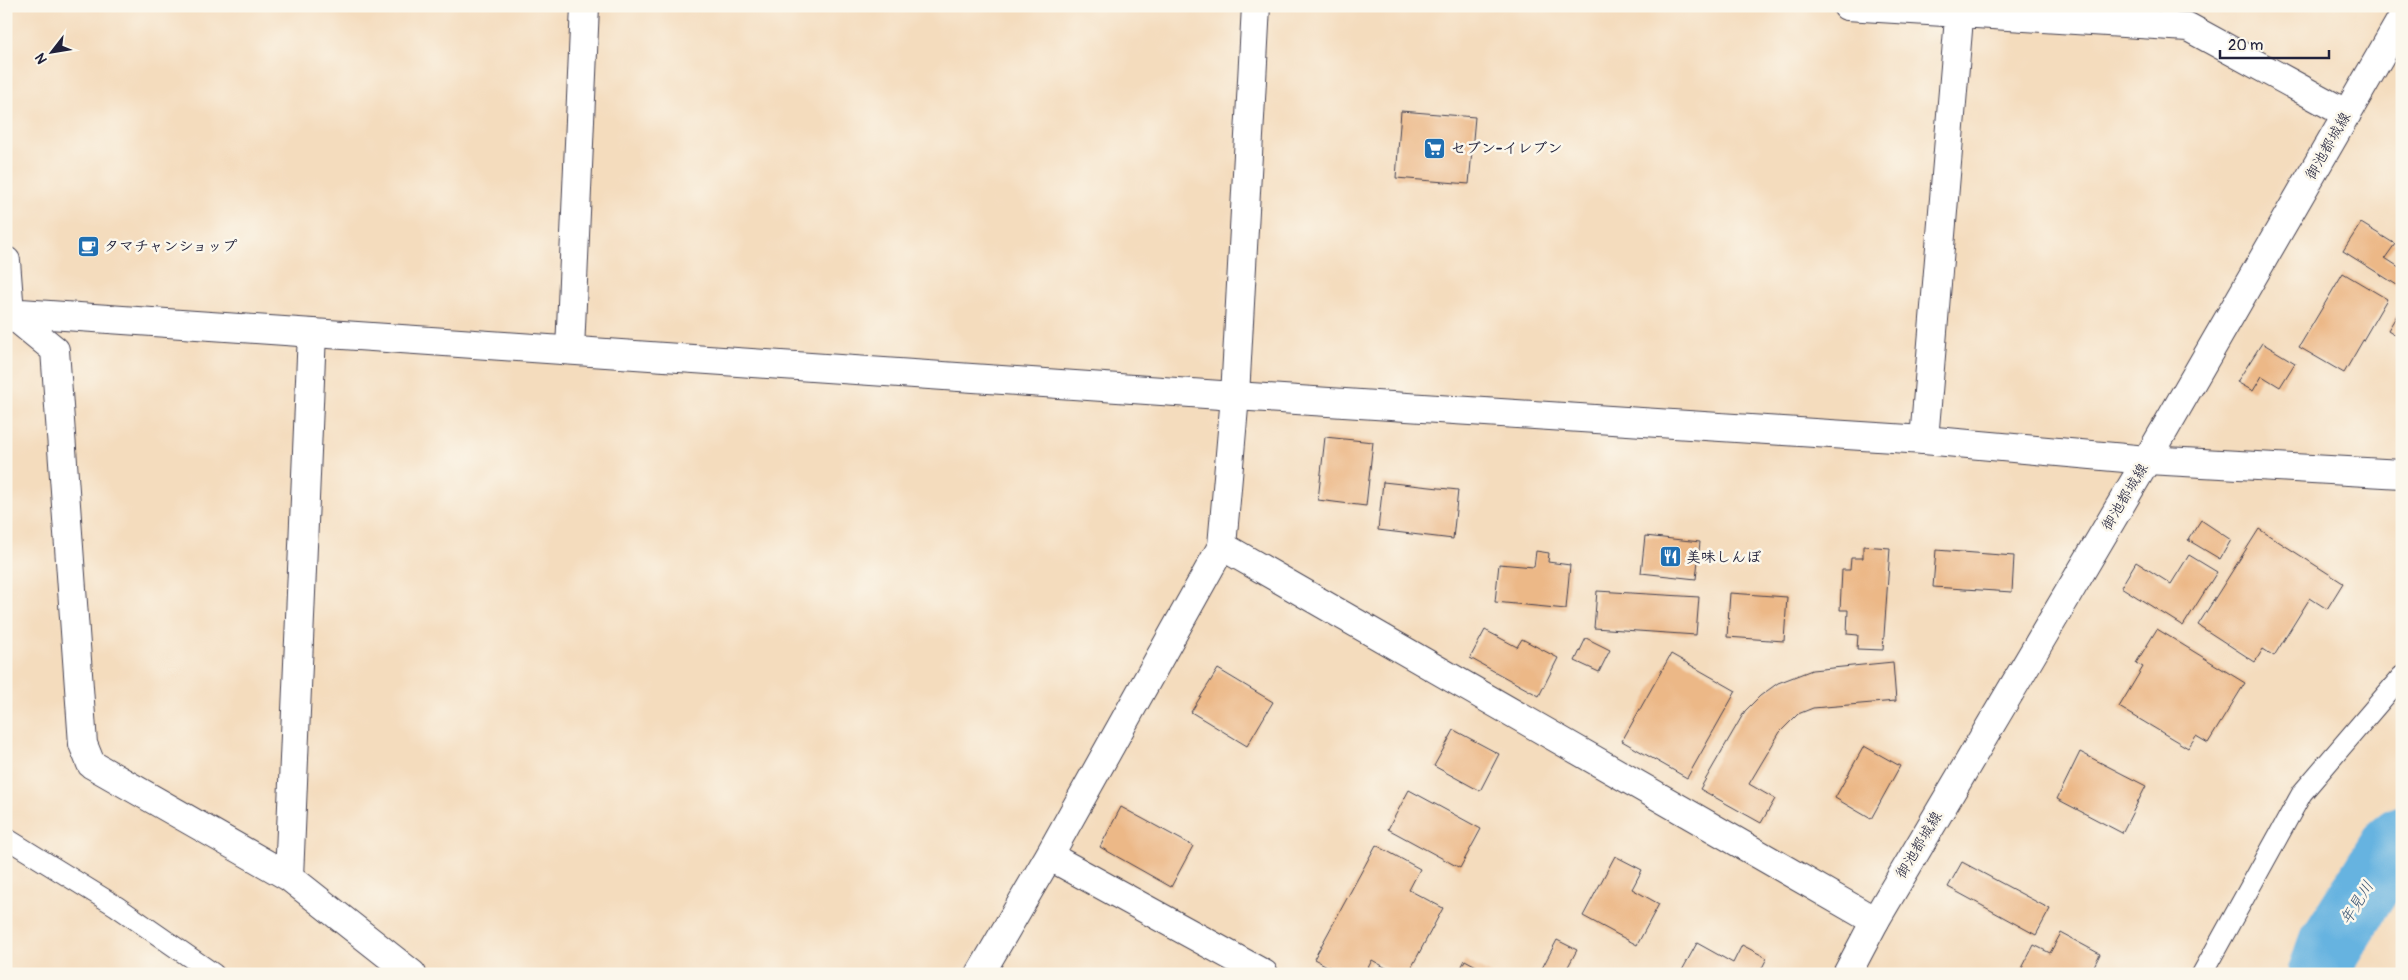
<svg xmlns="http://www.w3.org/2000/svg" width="2408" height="980" viewBox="0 0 2408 980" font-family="Pangolin,'Klee One',sans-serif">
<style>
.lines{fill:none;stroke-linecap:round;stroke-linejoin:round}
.river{stroke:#66b3e0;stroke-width:65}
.building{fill:#ecb887}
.service-casing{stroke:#423e4e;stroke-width:22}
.minor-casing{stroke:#423e4e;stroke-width:30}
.tertiary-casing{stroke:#423e4e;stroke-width:30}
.primary-casing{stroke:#423e4e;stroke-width:30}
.service{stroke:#fff;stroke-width:20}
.minor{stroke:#fff;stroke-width:28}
.tertiary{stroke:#fff;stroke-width:28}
.primary{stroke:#fff;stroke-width:28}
.labels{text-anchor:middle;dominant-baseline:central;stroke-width:5;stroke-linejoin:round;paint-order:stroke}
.street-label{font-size:15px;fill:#22223b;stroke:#fbf7ec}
.poi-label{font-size:15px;font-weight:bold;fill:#22223b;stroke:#fbf7ec;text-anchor:start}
.water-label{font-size:16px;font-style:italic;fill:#3a5575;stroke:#fbf7ec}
</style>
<rect width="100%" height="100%" fill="#fbf7ec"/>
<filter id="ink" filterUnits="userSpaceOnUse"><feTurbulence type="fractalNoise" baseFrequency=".02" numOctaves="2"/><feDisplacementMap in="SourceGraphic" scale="10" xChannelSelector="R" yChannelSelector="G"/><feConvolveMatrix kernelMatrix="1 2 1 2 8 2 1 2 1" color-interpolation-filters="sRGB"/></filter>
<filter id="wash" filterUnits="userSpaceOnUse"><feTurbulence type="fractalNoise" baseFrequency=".0096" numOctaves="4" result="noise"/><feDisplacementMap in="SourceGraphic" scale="20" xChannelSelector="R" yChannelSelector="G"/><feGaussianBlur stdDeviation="1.12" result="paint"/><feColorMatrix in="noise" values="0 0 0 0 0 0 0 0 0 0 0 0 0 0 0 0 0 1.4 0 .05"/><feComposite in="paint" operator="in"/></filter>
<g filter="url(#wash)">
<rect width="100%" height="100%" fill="#f4dcbd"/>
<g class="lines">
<path class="river" d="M2320,974l9,-26 64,-103 9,-7"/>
</g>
<g id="blocks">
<path class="building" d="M1401,111l74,6 -6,67 -73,-6z
M2361,223l34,21 -10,14 17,11 -2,18 -57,-36z
M2343,273l44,26 -43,74 -45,-26z
M2402,307v32l-14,-9z
M2262,343l33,20 -15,24 -18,-11 -9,15 -16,-9z
M1325,437l48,5 -7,64 -48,-6z
M1383,482l75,8 -5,49 -75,-9z
M2201,520l30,20 -11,19 -32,-19z
M2259,529l84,54 -16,26 -17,-11 -36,58 -11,-7 -8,13 -57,-37z
M1645,536l55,6 -4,37 -55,-6z
M1863,546l27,2 -7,102 -26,-1 1,-14 -11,-1 1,-24h-8l2,-40h8l1,-12h12z
M1936,550l78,6 -2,36 -79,-5z
M1536,551l13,2 -1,9 22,3 -4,44 -71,-7 4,-38 35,3z
M2189,555l28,17 -34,54 -62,-39 15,-25 35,22z
M1597,591l102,6 -3,38 -102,-7z
M1730,593l57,4 -3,44 -57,-4z
M2157,629l88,54 -37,60 -12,-7 -8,12 -69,-41 24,-40 -7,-4z
M1485,630l32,17 5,-8 36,19 -19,38 -69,-38z
M1586,638l24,12 -11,22 -24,-11z
M1671,654l65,37 -49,87 -65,-37z
M1893,662l3,39 -83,7 -15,6 -18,18 -31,52 26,15 -14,24 -61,-34 45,-78 15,-15 18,-13 34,-13z
M1218,669l55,33 -26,44 -56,-34z
M1454,730l45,24 -19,37 -46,-25z
M1864,746l36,20 -29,53 -36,-21z
M2080,752l66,34 -24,47 -65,-34z
M1409,790l72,39 -21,39 -72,-39z
M1121,807l72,39 -22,41 -71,-40z
M1376,845l44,24 -11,21 34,18 -35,66h-11l-25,-14 -7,14h-23l-28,-15z
M1615,856l27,14 -10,19 27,15 -22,41 -54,-29z
M1962,862l88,47 -14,26 -88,-48z
M2061,933l39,21 -10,20h-67l-3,-2 14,-27 16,8z
M1557,940l20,10 -13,24h-25z
M1697,943l36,20 9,-18 25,13 -8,16h-79z
M1465,960l26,14h-33z"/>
</g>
</g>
<g filter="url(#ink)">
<use href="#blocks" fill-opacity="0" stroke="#423e4e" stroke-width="1"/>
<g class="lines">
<defs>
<path id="service" d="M6,838l110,68 98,68
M2202,974l100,-181 100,-117"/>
<path id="minor" d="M1847,6l341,21 159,87
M10,313l45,37 28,394 8,20 198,113 123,97
M570,350l15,-344
M1924,440l36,-434
M1222,546l653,375
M1049,856l215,118
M289,877l23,-544
M980,974l69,-118 173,-310 13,-150 21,-390"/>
<path id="tertiary" d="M6,261l4,52
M6,312l1229,84 689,44 223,20 255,14"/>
<path id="primary" d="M1847,974l28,-53 272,-461 255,-442"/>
</defs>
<use href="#service" class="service-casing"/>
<use href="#minor" class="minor-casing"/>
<use href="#tertiary" class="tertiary-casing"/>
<use href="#primary" class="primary-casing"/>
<use href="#service" class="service"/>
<use href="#minor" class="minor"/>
<use href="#tertiary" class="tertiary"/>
<use href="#primary" class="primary"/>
</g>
</g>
<defs>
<symbol id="supermarket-square" viewBox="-11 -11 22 22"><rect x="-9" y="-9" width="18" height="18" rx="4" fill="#1f6fb2" stroke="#fbf7ec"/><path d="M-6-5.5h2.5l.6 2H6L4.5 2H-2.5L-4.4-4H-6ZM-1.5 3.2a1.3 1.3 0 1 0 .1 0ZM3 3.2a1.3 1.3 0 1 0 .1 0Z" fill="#fff"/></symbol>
<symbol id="cafe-square" viewBox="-11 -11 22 22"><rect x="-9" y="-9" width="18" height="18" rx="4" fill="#1f6fb2" stroke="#fbf7ec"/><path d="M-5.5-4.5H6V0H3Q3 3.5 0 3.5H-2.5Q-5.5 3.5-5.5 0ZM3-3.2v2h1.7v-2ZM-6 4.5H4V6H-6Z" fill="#fff"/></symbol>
<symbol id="restaurant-square" viewBox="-11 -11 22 22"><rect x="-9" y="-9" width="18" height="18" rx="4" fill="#1f6fb2" stroke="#fbf7ec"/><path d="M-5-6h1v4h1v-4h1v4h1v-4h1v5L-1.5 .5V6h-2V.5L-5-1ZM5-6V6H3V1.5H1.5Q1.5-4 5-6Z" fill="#fff"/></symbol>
</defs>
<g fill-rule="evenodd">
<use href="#supermarket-square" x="1422" y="136" width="25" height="25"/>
<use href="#cafe-square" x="76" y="234" width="25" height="25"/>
<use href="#restaurant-square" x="1658" y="544" width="25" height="25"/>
</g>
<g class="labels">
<g class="street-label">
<text transform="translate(2328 146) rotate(-60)">御池都城線</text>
<text transform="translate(2125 497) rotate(-59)">御池都城線</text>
<text transform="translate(1919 845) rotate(-59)">御池都城線</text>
</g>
<g class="poi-label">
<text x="1451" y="148">セブン-イレブン</text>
<text x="104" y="246">タマチャンショップ</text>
<text x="1686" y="557">美味しんぼ</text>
</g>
<g class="water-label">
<text transform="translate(2357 903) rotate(-58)">年見川</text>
</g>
</g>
<rect width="2408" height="980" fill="none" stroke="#fbf7ec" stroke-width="25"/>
<g transform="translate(52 52) rotate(239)" stroke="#fbf7ec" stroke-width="4" paint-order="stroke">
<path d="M0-4L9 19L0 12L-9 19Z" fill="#22223b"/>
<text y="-8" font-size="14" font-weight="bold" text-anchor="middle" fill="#22223b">N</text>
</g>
<path d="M2220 50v8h109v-8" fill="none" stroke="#22223b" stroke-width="2.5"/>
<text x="2228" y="50" font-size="15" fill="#22223b" stroke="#fbf7ec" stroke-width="4" paint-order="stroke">20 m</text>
</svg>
